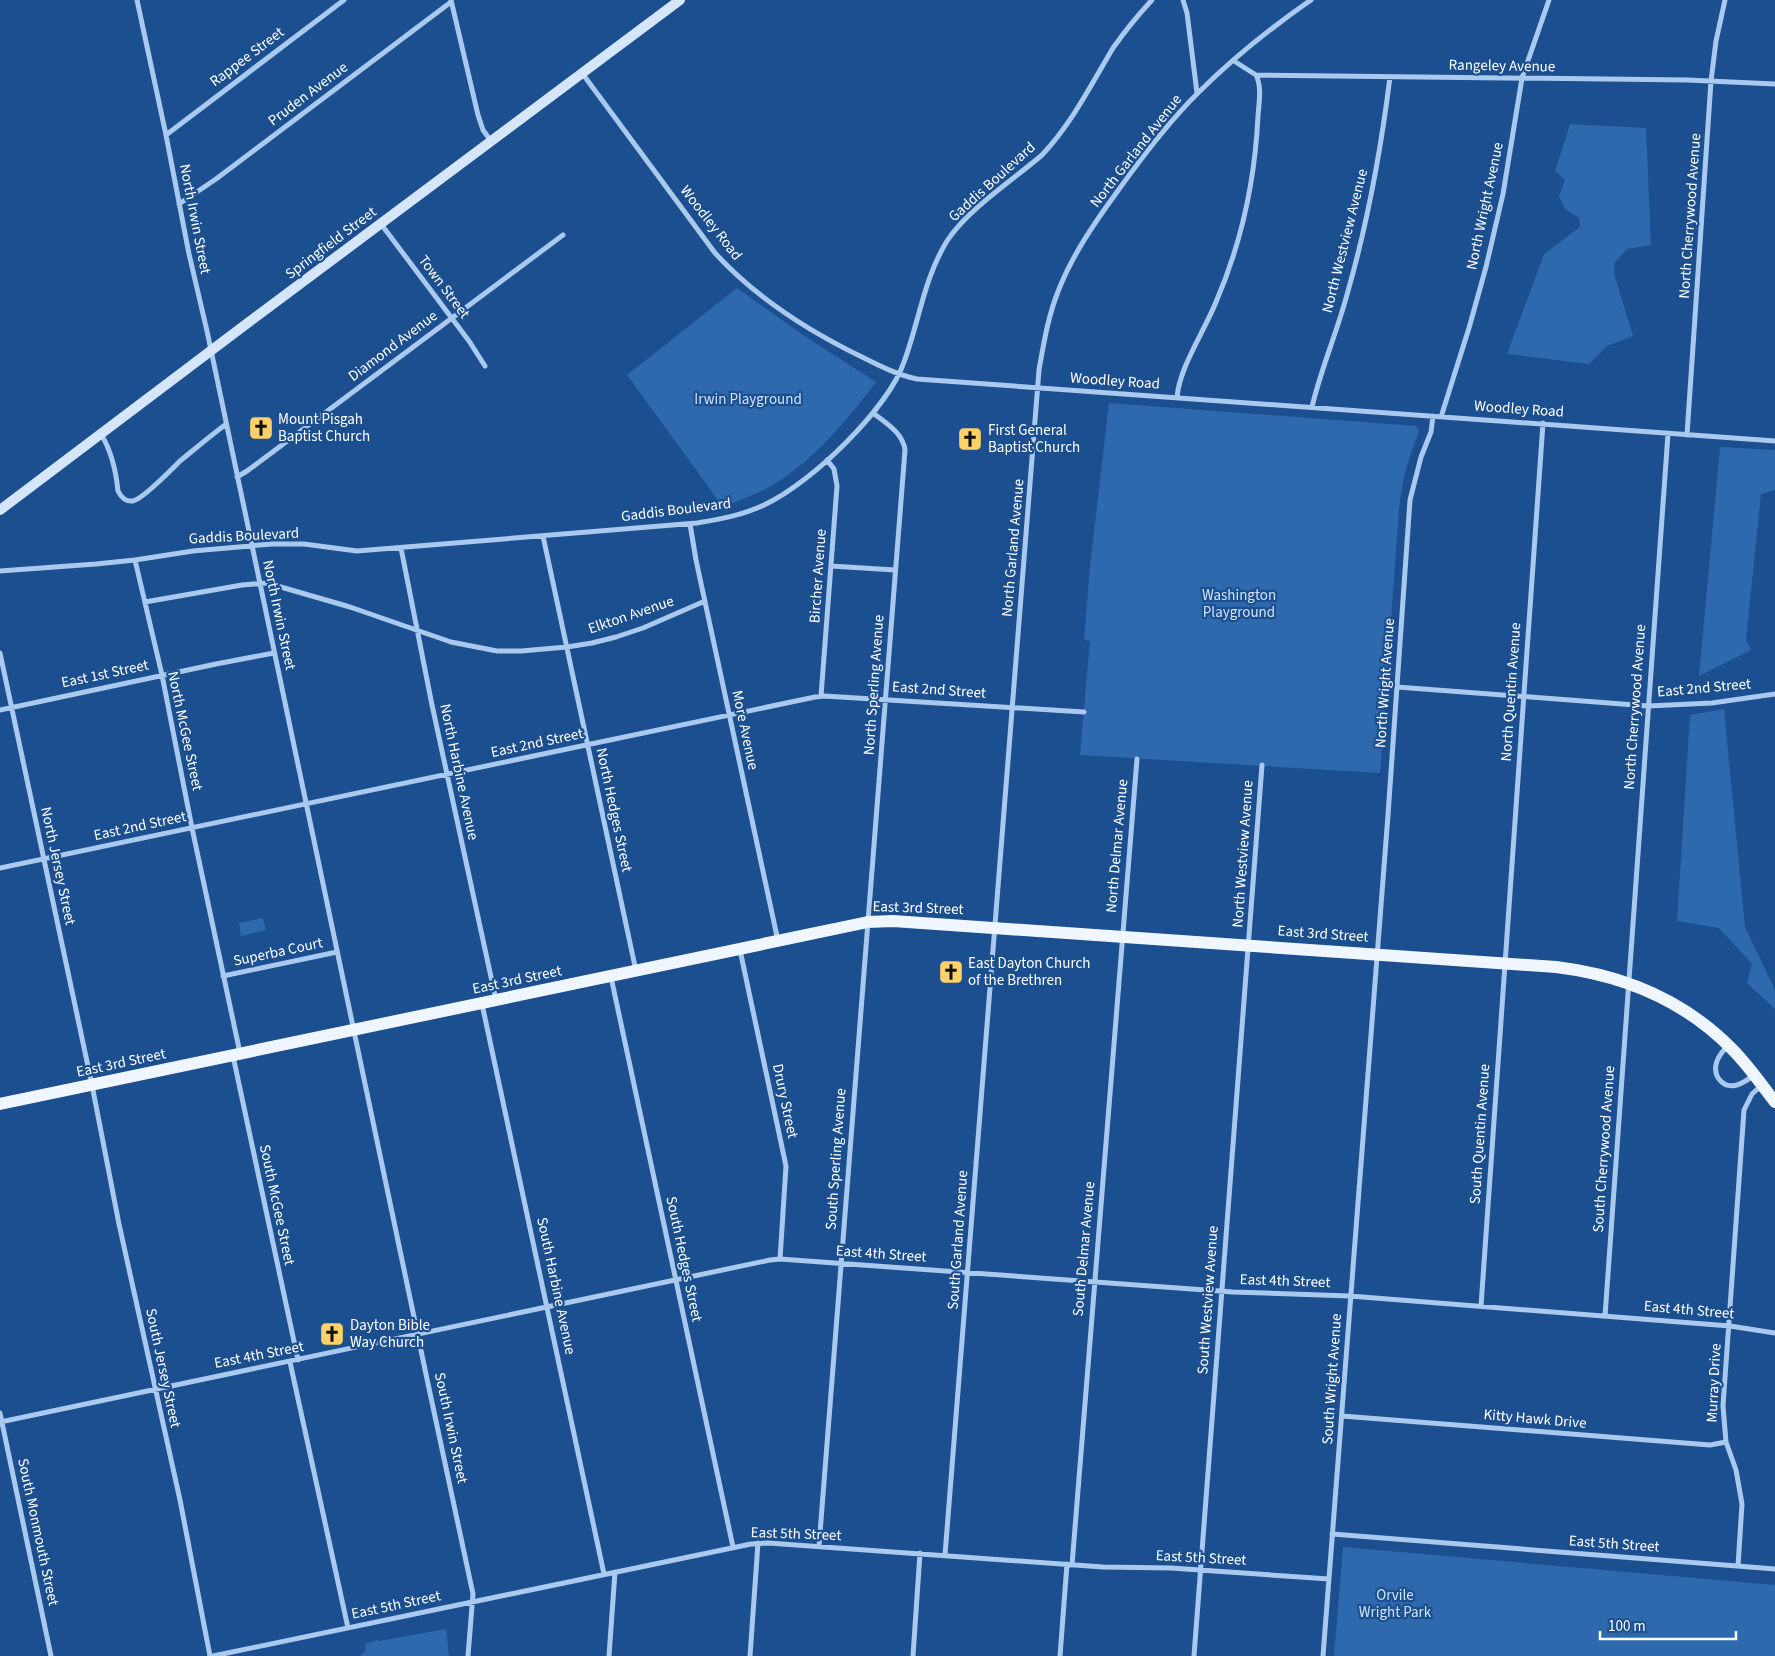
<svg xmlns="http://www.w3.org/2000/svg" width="1775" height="1656" viewBox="0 0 1775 1656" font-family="'Source Sans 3',sans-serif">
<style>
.green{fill:#2e69ad}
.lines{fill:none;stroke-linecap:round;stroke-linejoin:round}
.minor{stroke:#a9c9ee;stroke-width:5}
.secondary{stroke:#d6e6fa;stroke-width:10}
.primary{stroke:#f0f6ff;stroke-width:12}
.labels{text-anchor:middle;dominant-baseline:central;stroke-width:4.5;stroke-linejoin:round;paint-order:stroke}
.street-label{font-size:15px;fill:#fff;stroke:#1b4f8f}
.park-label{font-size:15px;fill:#cfe3fa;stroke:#1b4f8f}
.poi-label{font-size:15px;fill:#fff;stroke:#1b4f8f;text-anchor:start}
</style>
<rect width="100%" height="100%" fill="#1b4f8f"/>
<path class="green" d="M1570,124l76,4 5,117 -24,4 -13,14 1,14 18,59 -26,10 -18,18 -82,-10 37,-100 36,-27 -1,-9 -14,-9 -6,-13 6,-16 -10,-9z
M737,288l69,49 70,45c-28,37 -60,76 -100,101 -17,10 -35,17 -53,24l-96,-132z
M1109,403l307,23 3,6c-11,26 -17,50 -20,77l-19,264 -300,-18 10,-114 -6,-1 6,-74z
M1720,447l55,3v40l-14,4 -15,146 5,10 -52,26z
M1724,709l21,218 30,63v19l-28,-26 5,-19 -33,-36 -42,-7 13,-206z
M263,918l3,12 -25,6 -2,-13z
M1343,1547l432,38v71h-441z
M446,1629l3,27h-89l6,-6 -1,-6 12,-4 2,1z"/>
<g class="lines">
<path class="minor" d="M137,0l29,135 23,119 18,77 220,1048 46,215 -5,62
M451,0l27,115 5,15 8,11
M1183,0l4,13 10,80
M1234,61l22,14 431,5 88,4
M582,73l133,180c41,45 95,79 149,105 18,9 34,17 53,21l858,62
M166,135l178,-135
M179,204l37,-25 235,-177
M381,224l88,117 16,25
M1177,397c3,-31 27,-65 39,-95 25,-58 39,-123 42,-186 1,-14 4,-29 -2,-41
M1312,407c9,-39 26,-77 36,-116 20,-70 33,-142 42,-214
M1441,417l28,-89 17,-61 17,-73 19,-116 27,-78
M101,434c11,18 15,37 17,57 3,6 7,11 15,10 10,-2 38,-31 47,-40 15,-12 30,-25 45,-36
M1687,435l24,-354 5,-40 9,-41
M237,477l10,-6 316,-236
M690,524l6,36 82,381
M543,536l93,435
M401,548l31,157 64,295
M135,560l27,115 30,153 48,225
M831,566l64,4
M0,571l96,-7 39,-4 58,-9 79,-7h32l53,7 340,-28c24,-4 47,-8 69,-19 45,-21 122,-95 138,-142 15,-40 20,-84 43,-121 21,-32 66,-61 95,-86 30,-32 49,-70 71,-107 12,-17 25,-33 39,-48
M145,602l97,-17 25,-2 83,24 101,35 46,9h24l46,-4 25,-4 24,-6 27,-9 62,-27
M0,653l92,432 27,139 61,276 30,156
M1397,687l251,19 64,-3 63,-9
M821,696l16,-210 -3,-17 -7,-9
M0,710l216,-46 58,-11
M0,868l815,-171 9,-1 260,16
M740,950l46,216 -6,93
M223,976l114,-24
M611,977l122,570
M482,1004l122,570
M1728,1045c-4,5 -9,10 -11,16 -5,14 5,28 20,24 6,-2 12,-6 17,-10
M233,1056l65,304
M1481,1306l62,-883
M1605,1316l63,-882
M290,1362l58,266
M0,1413l51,243
M1342,1416l368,29 16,-3
M0,1422l770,-162 10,-1 453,33 117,4 380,30 45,7
M1332,1534l443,35
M819,1546l86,-1096c-2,-17 -19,-27 -32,-37
M945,1555l94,-1185c5,-28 9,-54 20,-81 14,-35 36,-67 58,-97 25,-35 52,-71 82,-100 33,-33 73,-65 112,-92
M1072,1565l65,-806
M1738,1566l4,-62 -6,-34 -10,-28 -3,-36 21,-296 8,-16 10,-9
M213,1656l538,-112 17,-1 335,24 68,1 158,11
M609,1656l6,-84
M750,1656l8,-113
M913,1656l7,-103
M1060,1656l7,-92
M1194,1656l68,-891
M1323,1656l65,-841 22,-315 11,-43 10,-25 2,-16"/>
<path class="secondary" d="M0,510l241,-182 439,-328"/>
<path class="primary" d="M0,1104l868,-182 25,-1 663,46c66,8 128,33 176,82 16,16 29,35 43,53"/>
</g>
<defs>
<symbol id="church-square" viewBox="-11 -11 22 22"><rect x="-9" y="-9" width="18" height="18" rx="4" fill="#ffd166" stroke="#1b4f8f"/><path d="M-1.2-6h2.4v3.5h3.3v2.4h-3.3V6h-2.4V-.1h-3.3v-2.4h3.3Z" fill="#111"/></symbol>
</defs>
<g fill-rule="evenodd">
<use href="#church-square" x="247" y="414" width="28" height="28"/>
<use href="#church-square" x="956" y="425" width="28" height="28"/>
<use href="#church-square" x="937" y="958" width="28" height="28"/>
<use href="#church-square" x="318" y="1320" width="28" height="28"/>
</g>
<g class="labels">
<g class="street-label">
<text transform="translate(247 57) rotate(-37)">Rappee Street</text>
<text transform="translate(1502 66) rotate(1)">Rangeley Avenue</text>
<text transform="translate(308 94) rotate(-37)">Pruden Avenue</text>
<text transform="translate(1136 151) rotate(-52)">North Garland Avenue</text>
<text transform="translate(992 182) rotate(-42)">Gaddis Boulevard</text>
<text transform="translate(1485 206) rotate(-78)">North Wright Avenue</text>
<text transform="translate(1690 216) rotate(-86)">North Cherrywood Avenue</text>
<text transform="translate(195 219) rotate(79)">North Irwin Street</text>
<text transform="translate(711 223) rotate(52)">Woodley Road</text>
<text transform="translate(1345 241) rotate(-76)">North Westview Avenue</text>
<text transform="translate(331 243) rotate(-37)">Springfield Street</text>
<text transform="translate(444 287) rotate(53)">Town Street</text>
<text transform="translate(393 346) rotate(-37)">Diamond Avenue</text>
<text transform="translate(1115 381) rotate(4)">Woodley Road</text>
<text transform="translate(1519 409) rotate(4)">Woodley Road</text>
<text transform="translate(676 510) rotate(-7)">Gaddis Boulevard</text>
<text transform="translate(244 536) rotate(-3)">Gaddis Boulevard</text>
<text transform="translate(1013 548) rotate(-85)">North Garland Avenue</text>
<text transform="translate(818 576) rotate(-86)">Bircher Avenue</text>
<text transform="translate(279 615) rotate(78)">North Irwin Street</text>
<text transform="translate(631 615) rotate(-19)">Elkton Avenue</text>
<text transform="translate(105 674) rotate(-12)">East 1st Street</text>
<text transform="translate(1385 683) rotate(-86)">North Wright Avenue</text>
<text transform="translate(874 685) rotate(-86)">North Sperling Avenue</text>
<text transform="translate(1704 688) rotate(-5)">East 2nd Street</text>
<text transform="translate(939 690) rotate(4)">East 2nd Street</text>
<text transform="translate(1511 692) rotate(-86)">North Quentin Avenue</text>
<text transform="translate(1635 707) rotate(-86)">North Cherrywood Avenue</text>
<text transform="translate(745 730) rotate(78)">More Avenue</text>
<text transform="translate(185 731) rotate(78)">North McGee Street</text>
<text transform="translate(537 743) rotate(-12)">East 2nd Street</text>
<text transform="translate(459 772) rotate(78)">North Harbine Avenue</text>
<text transform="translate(614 810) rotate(78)">North Hedges Street</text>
<text transform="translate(140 826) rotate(-12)">East 2nd Street</text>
<text transform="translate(1117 846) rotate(-85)">North Delmar Avenue</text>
<text transform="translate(1243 854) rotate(-86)">North Westview Avenue</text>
<text transform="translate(58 866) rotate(78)">North Jersey Street</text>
<text transform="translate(918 908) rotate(2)">East 3rd Street</text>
<text transform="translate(1323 934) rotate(4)">East 3rd Street</text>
<text transform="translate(278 952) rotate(-12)">Superba Court</text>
<text transform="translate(517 980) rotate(-12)">East 3rd Street</text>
<text transform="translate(121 1063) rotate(-12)">East 3rd Street</text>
<text transform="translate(785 1101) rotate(78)">Drury Street</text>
<text transform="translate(1480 1134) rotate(-86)">South Quentin Avenue</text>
<text transform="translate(1604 1149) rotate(-86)">South Cherrywood Avenue</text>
<text transform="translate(836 1159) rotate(-86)">South Sperling Avenue</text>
<text transform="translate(277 1205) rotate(78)">South McGee Street</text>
<text transform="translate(958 1240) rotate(-86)">South Garland Avenue</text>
<text transform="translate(1084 1249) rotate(-85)">South Delmar Avenue</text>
<text transform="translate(881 1254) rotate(4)">East 4th Street</text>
<text transform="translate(684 1259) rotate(78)">South Hedges Street</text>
<text transform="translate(1285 1281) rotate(2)">East 4th Street</text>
<text transform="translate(556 1286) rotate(78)">South Harbine Avenue</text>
<text transform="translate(1208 1300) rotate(-86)">South Westview Avenue</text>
<text transform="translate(1689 1310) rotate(5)">East 4th Street</text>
<text transform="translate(259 1355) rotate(-11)">East 4th Street</text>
<text transform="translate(163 1368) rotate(78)">South Jersey Street</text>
<text transform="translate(1332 1379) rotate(-86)">South Wright Avenue</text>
<text transform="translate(1714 1383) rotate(-87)">Murray Drive</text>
<text transform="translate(1535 1419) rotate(5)">Kitty Hawk Drive</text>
<text transform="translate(451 1428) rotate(78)">South Irwin Street</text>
<text transform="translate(38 1532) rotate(78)">South Monmouth Street</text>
<text transform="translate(796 1534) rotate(2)">East 5th Street</text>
<text transform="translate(1614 1544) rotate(4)">East 5th Street</text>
<text transform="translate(1201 1558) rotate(3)">East 5th Street</text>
<text transform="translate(396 1605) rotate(-12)">East 5th Street</text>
</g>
<g class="park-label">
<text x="748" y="399">Irwin Playground</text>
<text x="1239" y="595">Washington<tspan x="1239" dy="17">Playground</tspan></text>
<text x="1395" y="1595">Orvile<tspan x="1395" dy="17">Wright Park</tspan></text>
</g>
<g class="poi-label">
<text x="278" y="419">Mount Pisgah<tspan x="278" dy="17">Baptist Church</tspan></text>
<text x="988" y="430">First General<tspan x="988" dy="17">Baptist Church</tspan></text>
<text x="968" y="963">East Dayton Church<tspan x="968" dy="17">of the Brethren</tspan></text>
<text x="350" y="1325">Dayton Bible<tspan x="350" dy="17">Way Church</tspan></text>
</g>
</g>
<path d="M1600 1631v8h136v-8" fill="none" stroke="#ffffff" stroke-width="2.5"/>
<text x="1608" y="1631" font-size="15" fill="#ffffff" stroke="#1b4f8f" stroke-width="4" paint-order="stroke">100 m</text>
</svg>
